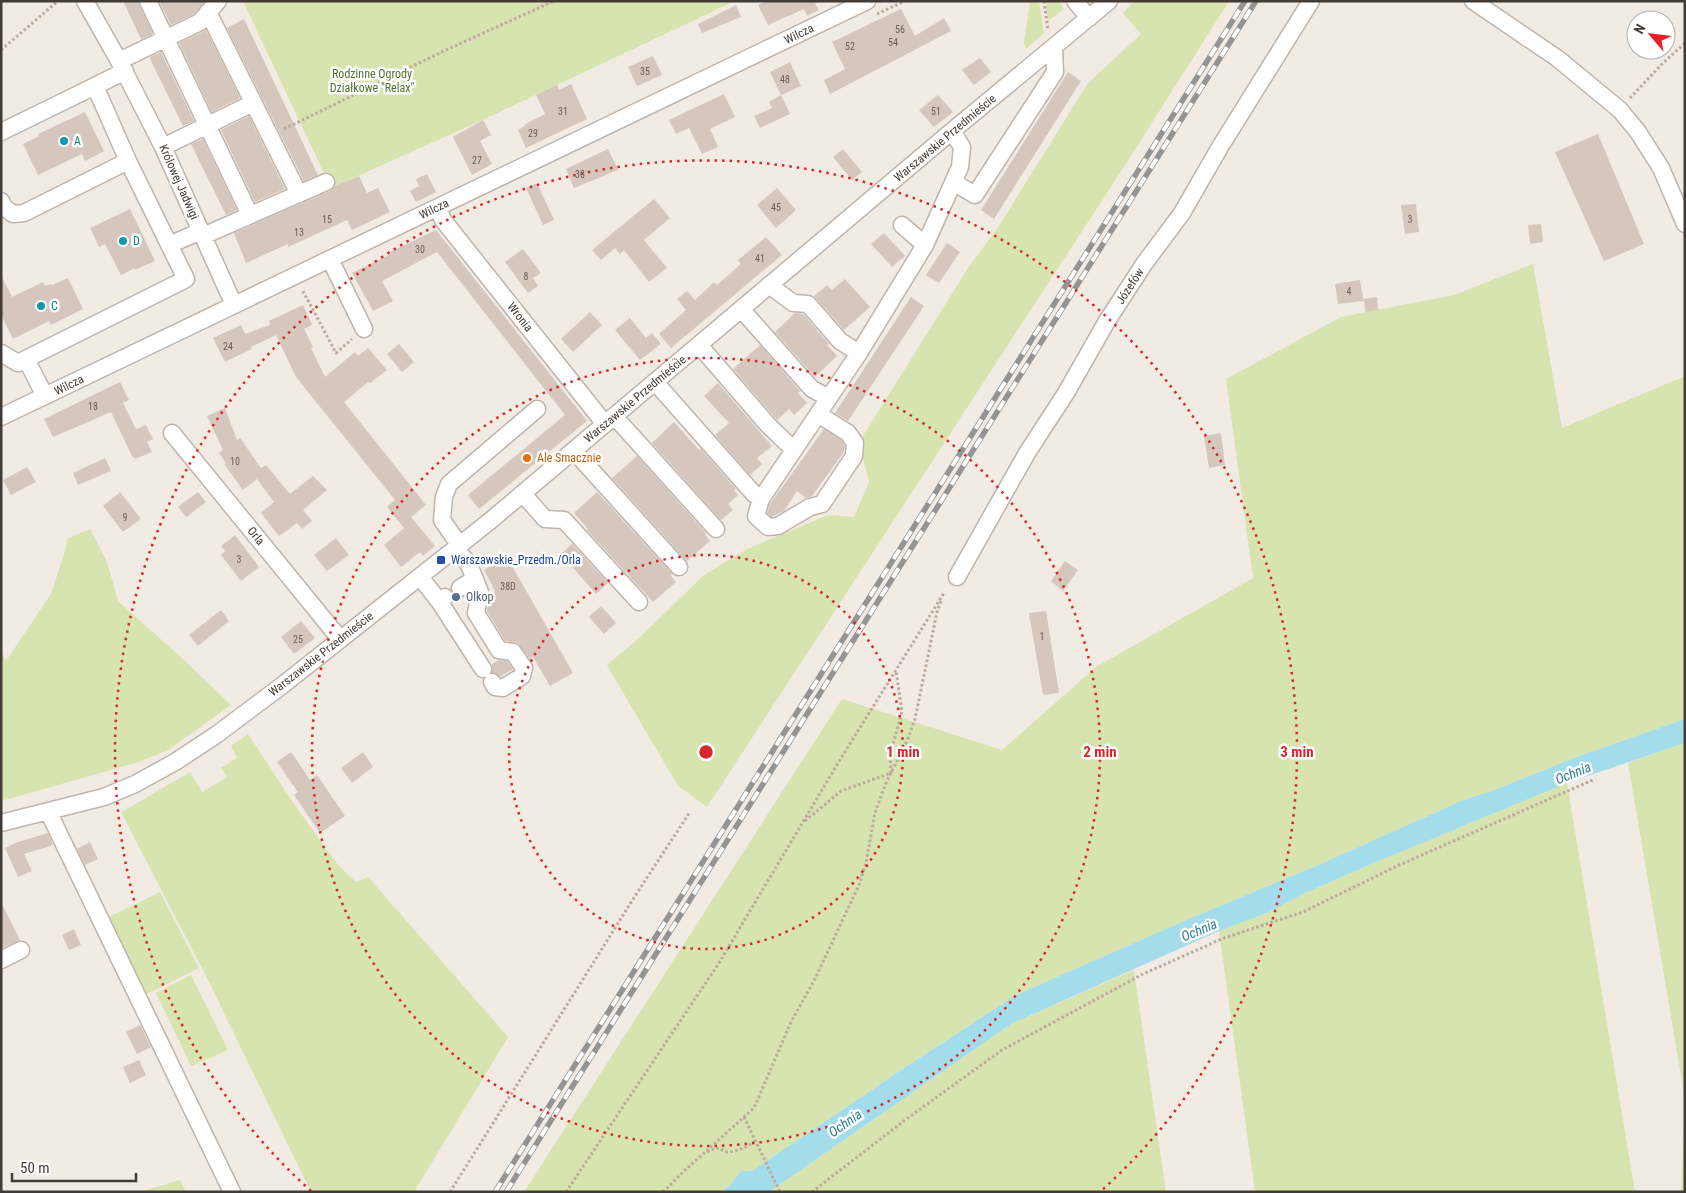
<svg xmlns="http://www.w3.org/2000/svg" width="1686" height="1193" viewBox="0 0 1686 1193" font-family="'Roboto Condensed',sans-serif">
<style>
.green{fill:#d7e4af}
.water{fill:#a3ddec}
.building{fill:#d5c7bd}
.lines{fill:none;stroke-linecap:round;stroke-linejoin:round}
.minor-casing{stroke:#bfb4ab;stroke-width:19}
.path{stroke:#bda99a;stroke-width:3;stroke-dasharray:2.5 2.5;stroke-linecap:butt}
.minor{stroke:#fff;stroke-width:16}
.rail-casing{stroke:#949494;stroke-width:5.5}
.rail{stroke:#fff;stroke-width:4;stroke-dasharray:11;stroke-linecap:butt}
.ring{fill:none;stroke:#d62828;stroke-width:2.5;stroke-dasharray:2.5 5}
.culture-dot{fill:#0f9aa8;stroke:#fff;stroke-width:2}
.food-dot{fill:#e8710a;stroke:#fff;stroke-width:2}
.transit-dot{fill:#1a4fb4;stroke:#fff;stroke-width:2}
.service-dot{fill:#5c6f8a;stroke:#fff;stroke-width:2}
.labels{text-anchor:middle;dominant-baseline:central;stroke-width:5;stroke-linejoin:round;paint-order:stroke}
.number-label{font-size:10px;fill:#685e57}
.street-label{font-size:12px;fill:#433b35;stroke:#fff}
.park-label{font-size:12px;fill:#54712b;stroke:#fff}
.culture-label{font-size:12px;fill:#0d838f;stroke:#fff;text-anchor:start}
.food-label{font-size:12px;fill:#c56008;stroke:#fff;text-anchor:start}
.transit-label{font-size:12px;fill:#164399;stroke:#fff;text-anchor:start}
.service-label{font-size:12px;fill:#4e5e75;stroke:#fff;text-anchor:start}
.water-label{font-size:14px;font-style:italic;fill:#2f7c92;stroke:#fff}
.centre{fill:#d62828;stroke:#fff;stroke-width:2.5}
.ring-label{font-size:15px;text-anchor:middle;font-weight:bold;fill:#d62828;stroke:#fff;stroke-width:5;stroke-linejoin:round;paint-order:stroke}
</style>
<rect width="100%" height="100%" fill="#f1ebe4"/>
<path class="green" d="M243,1h492l-246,116 -158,71z
M1030,1h9l5,32 -18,16 -2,-6z
M1046,1h13l5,8 -16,12z
M1134,1h95l-100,158 -422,648 -29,-21 -71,-121 32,-27 65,-63 43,-26 81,-34 26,2 15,-35 -10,-40 111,-177 27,-36 91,-146 53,-49 -18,-21z
M1533,264l29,164 123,-52v343l-103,36 -88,35 -33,11 -145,65 -132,55 -168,74 -112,73 -152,103h-11l-13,16 -6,5h-198l318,-493 160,51 94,-83 157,-89 -27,-199 115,-62 113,-22z
M90,529l17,33 11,39 65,58 48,46 -63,45 -29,12 -138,39v-151l5,11 45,-67 14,-43 2,-12z
M248,734l44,67 46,64 18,17 12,-5 140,160 -94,155h-103l-104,-214 -86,-166 11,-6 58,-34 12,20 25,-15 -6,-9 16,-10 -6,-12z
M1685,743v356l-57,-336z
M1567,783l68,409h-380l-36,-261 48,-18 36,-19 59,-26z
M160,892l39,76 -57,28 -37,-77z
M1134,970l32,222h-397l242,-168z
M191,975l37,75 -37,16 -35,-73z
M1685,1106v86h-4z
M180,1180l6,12h-46z"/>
<path class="water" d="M1685,719v24l-118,40 -205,85 -59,26 -36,19 -48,18 -208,93 -242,168h-47l6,-5 13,-16h11l152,-103 112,-73 168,-74 132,-55 145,-65 33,-11 88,-35z"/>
<path class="building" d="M123,1h15l15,33 -12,5z
M159,1h46l-11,13 -23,11z
M766,1h54l-5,3 4,6 -12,6 -3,-7 -36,16 -10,-20z
M736,5l5,12 -39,16 -4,-9z
M901,9l14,27 29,-18 7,13 -121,63 -6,-14 21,-11 -13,-27z
M244,19l74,156 -14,6 -77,-153z
M206,30l34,68 -28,14 -33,-69z
M161,52l33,69 -11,5 -33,-67v-2z
M653,56l9,19 -25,11 -9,-19z
M980,58l11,14 -17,13 -12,-15z
M790,62l11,24 -20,9 -11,-23z
M1068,72l13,9 -87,138 -13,-9z
M571,84l16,35 -61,29 -8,-18 7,-4v-2l20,-10 -9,-19 21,-10 2,5z
M724,94l11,23 -25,12 8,18 -16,7 -13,-26 -13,6 -7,-14z
M781,95l9,19 -30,14 -6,-12 18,-8 -3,-6z
M938,95l15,17 -19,15 -15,-17z
M85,112l19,39 -19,10 -3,-7 -44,21 -15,-31 16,-8 -1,-2z
M249,116l36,73 -30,13 -34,-72z
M483,120l8,15 -11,6 12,23 -20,11 -19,-38z
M1598,134l46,110 -40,17 -49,-109z
M203,139l34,71 -11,5 -35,-71z
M608,149l10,21 -44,18 -8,-19z
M843,149l19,23 -10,8 -19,-23z
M427,174l9,18 -20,10 -6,-11 9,-5 -3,-7z
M359,176l8,17 11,-5 12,24 -38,18 -5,-10 -59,27v-3l-42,19 -12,-30 96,-42 5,-5z
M537,183l17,37 -11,5 -17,-37z
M777,188l19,22 -20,18 -19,-23z
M654,199l16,19 -26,22 23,28 -18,14 -25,-32 -4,4 -5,-6 -14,12 -9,-10z
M1416,204l3,28 -14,2 -4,-29z
M130,209l25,52 -20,9v-2l-14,7 -16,-31 -6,3 -9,-19z
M1541,224l2,18 -13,2 -2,-19z
M436,230l151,191 -108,88 -11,-14 97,-80 -128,-163 -55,29 11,20 -20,10 -21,-38 39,-19 -1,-2z
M884,233l21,23 -13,11 -21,-23z
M766,237l16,18 -111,93 -12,-14 27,-24 -9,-11 10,-8 8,9 19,-18 3,3 24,-21 -3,-4z
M947,243l13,9 -21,31 -13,-8z
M523,249l18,24 -8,5 5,8 -10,7 -23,-31z
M1,275l11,22 31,-15 2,4 6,-2 1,1 16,-7 15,31 -32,16 -2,-4 -36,18 -12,-24z
M845,279l25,28 -26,23 -30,-34 13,-11 5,5z
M1360,280l3,19 14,-2 1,13 -13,2 -1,-11 -26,3 -3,-20z
M911,297l13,9 -76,115 -13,-8z
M303,305l9,20 -8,4 9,18 -2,1 14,29 30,-25 3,4 10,-8 19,22 -17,13 -2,-1 -24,20 82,103 -15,12 24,29 -12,10 -3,-4 -19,15 -17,-22 20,-17 -17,-21 8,-7 -99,-123 -20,-42 -25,12 1,2 -27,13 -12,-24 28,-13 4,9 25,-9 -1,-4z
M590,312l12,13 -29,27 -12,-13z
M795,313l8,1 26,30 -2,1 10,11 -22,21 -40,-45z
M630,318l16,20 6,-5 9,11 -21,16 -25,-30z
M399,344l15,18 -12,10 -15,-18z
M760,345l40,46 -2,2 9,10 -13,12 -5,-6 -12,11 -44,-51z
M120,382l9,18 -6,3 13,26 10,-4 7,14 -6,3 5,10 -17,7v-2l-2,1 -22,-46 -58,25 -9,-18z
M718,383l54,63 -15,12 5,6 -12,11 -35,-40 14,-12 -25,-27z
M225,408l12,32 3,-2 21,30 5,-3 24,29 23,-18 14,14 -24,20 9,11 -10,8 -5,-6 -18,13 -18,-23 13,-11 -17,-23 -14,11 -19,-26 2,-1 -7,-10 4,-3 -16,-34z
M674,422l25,28 2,-1 35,40 -2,1 4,5 -10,9 5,6 -12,10 -69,-77z
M824,429l17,11 4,6 -1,6 -32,44 -6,2 -9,-7 -13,20 -13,6 -4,-4 3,-9z
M1221,433l4,32 -16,3 -5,-32z
M637,456l69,77 -1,2 5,6 -23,20 -75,-83z
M105,458l6,13 -33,14 -5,-12z
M27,467l9,15 -25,13 -8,-15z
M120,492l21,27 -18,13 -20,-26z
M198,492l8,10 -20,15 -8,-10z
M597,492l75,82 -1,2 5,6 -23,20 -66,-72 1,-1 -14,-16z
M235,535l24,32 -18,14 -20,-26 4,-4 -4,-5z
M336,538l13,17 -22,16 -13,-16z
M572,544l36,39 -12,11 -35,-40z
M507,557l66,116 -23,13 -17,-29 -3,2 -12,-16 -13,-2 -18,-30 3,-17 5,-3 -11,-21z
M1065,561l13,9 -15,21 -12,-10z
M601,606l15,17 -12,11 -15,-17z
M221,610l8,11 -31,25 -9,-11z
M1046,611l13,82 -16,2 -14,-82z
M301,621l14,17 -21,16 -13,-17z
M499,660l8,1 6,8 -13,8 -8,-5v-8z
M291,752l19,28 7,-5 28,41 -25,17 -26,-38 4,-3 -21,-30z
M363,752l10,15 -21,16 -11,-15z
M48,833l5,12 -29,9 8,17 -14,6 -13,-29 13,-6z
M90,842l8,17 -13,6 -8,-16z
M1,902l19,38 -19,9z
M74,929l7,16 -12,5 -7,-15z
M140,1025l11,22 -14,7 -11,-22z
M139,1060l7,15 -16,8 -7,-16z"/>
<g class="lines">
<defs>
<path id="minor" d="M85,1l34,60 44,86 71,158
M148,1l102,214
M1075,1l14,17
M1473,1l84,57 63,52 18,22 23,36 24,56
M208,12l91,182
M119,61l81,-39 18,-21
M1,132l94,-46
M163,147l90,-44
M953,182l22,13 80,-123 -1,-24
M1,201l3,6 9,7 11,-1 104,-52
M438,207l5,13 162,204
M203,236l123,-54
M169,245l32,-14
M925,245l35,-78 2,-20 -10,-16
M330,259l34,70
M769,285l24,18 15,1 32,37 19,12
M741,309l71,80 17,9
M699,345l69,80 26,25
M1,353l17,10 8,-4
M655,382l99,112 7,5 98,-146 66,-108 -23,-20
M45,396l-19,-37 160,-80 -58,-118 -33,-75 30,-15
M614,416l102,113
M1,417l866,-416
M172,433l168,206
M574,451l105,116
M523,494l22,25 19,1 75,82
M761,499l-5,17 12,11 10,-1 32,-19 12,-3 32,-48 1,-13 -7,-10 -30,-19
M460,546l-18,-26 2,-23 5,-13 88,-75
M456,549l12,14 7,16 -15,9
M420,577l19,24 6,-4
M957,577l70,-124 39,-60 41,-72 37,-57 38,-51 38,-66 91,-146
M475,579l5,13 -4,21 23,37 14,2 11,16 -2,8 -19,12 -8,-1 -3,-5
M439,601l44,68
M48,811l184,381
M1,823l103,-26 31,-13 40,-22 41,-27 68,-51 206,-163 462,-390 157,-130
M1,960l20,-10"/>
</defs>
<use href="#minor" class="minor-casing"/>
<path class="path" d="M1044,1l4,29
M877,14l28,-13
M1,50l57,-49
M1630,98l33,-35 22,-20
M284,129l164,-80 106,-48
M303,291l33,62 16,-14
M805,821l36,-30 50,-18 -1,-18 12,-43 -6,-41
M744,1117l36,75
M707,1152c8,-4 11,-6 18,0 12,0 20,-4 30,-11
M450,1192l185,-296 55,-84
M566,1192l153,-229 119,-200 106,-170
M663,1192l19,-19 72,-65 37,-86 24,-43 44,-94 7,-22 9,-50 10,-28 22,-44 8,-22 22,-107 4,-11
M812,1192l93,-72 97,-70 141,-76 81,-36 79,-26 94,-46 198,-87"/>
<use href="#minor" class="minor"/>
<defs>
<path id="rail" d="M495,1192l750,-1191
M506,1192l750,-1191"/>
</defs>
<use href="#rail" class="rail-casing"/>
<use href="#rail" class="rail"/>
</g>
<g class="ring">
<circle cx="706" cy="752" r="197"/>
<circle cx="706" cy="752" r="394"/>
<path d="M311 1191A591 591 0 1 1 1101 1191"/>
</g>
<g class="culture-dot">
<circle cx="64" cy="141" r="5"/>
<circle cx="123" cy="241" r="5"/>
<circle cx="41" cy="306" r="5"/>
</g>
<circle class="food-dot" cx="527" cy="458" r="5"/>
<rect class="transit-dot" x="436" y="555" width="10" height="10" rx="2.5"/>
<circle class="service-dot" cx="456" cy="597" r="5"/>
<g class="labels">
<g class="number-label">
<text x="900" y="29">56</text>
<text x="893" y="42">54</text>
<text x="850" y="46">52</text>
<text x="645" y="71">35</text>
<text x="785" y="79">48</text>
<text x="563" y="111">31</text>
<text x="936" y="111">51</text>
<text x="533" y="133">29</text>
<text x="477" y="160">27</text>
<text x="580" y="174">38</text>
<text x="776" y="207">45</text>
<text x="327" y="219">15</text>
<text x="1410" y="219">3</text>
<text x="299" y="232">13</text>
<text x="420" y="249">30</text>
<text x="760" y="258">41</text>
<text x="526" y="276">8</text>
<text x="1349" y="291">4</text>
<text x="228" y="346">24</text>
<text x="93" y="406">18</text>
<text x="235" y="461">10</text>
<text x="125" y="517">9</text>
<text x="239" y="559">3</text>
<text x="508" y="586">38D</text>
<text x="1042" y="636">1</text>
<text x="298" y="639">25</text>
</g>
<g class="street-label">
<text transform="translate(799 34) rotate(-26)">Wilcza</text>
<text transform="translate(945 138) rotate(-40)">Warszawskie Przedmieście</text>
<text transform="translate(179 182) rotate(66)">Królowej Jadwigi</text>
<text transform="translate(434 209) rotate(-26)">Wilcza</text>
<text transform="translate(1130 286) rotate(-57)">Józefów</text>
<text transform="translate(520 317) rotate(52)">Wronia</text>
<text transform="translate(69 385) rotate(-26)">Wilcza</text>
<text transform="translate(635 399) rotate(-40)">Warszawskie Przedmieście</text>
<text transform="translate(256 536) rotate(51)">Orla</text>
<text transform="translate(321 654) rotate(-38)">Warszawskie Przedmieście</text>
</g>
<g class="park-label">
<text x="372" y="74">Rodzinne Ogrody<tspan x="372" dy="14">Działkowe "Relax"</tspan></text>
</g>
<g class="culture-label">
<text x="74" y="141">A</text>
<text x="133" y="241">D</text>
<text x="51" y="306">C</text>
</g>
<g class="food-label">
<text x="537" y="458">Ale Smacznie</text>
</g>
<g class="transit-label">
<text x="451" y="560">Warszawskie_Przedm./Orla</text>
</g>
<g class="service-label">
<text x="466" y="597">Olkop</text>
</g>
<g class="water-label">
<text transform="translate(1573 773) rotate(-22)">Ochnia</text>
<text transform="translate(1199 930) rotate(-23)">Ochnia</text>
<text transform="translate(845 1123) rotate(-35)">Ochnia</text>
</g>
</g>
<circle cx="706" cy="752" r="8" class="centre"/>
<g class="ring-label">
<text x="903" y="757">1 min</text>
<text x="1100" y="757">2 min</text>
<text x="1297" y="757">3 min</text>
</g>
<rect width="1686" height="1193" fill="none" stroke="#433b35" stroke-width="5"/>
<g transform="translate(1651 35) rotate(298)"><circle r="24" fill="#ffffff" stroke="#b4b1ae"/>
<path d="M0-4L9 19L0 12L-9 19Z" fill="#ef1e28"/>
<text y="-8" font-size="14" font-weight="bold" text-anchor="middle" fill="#433b35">N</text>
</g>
<path d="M12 1173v8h124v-8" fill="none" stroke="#433b35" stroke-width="2.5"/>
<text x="20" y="1173" font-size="15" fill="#433b35" stroke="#ffffff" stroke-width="4" paint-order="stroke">50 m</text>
</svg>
